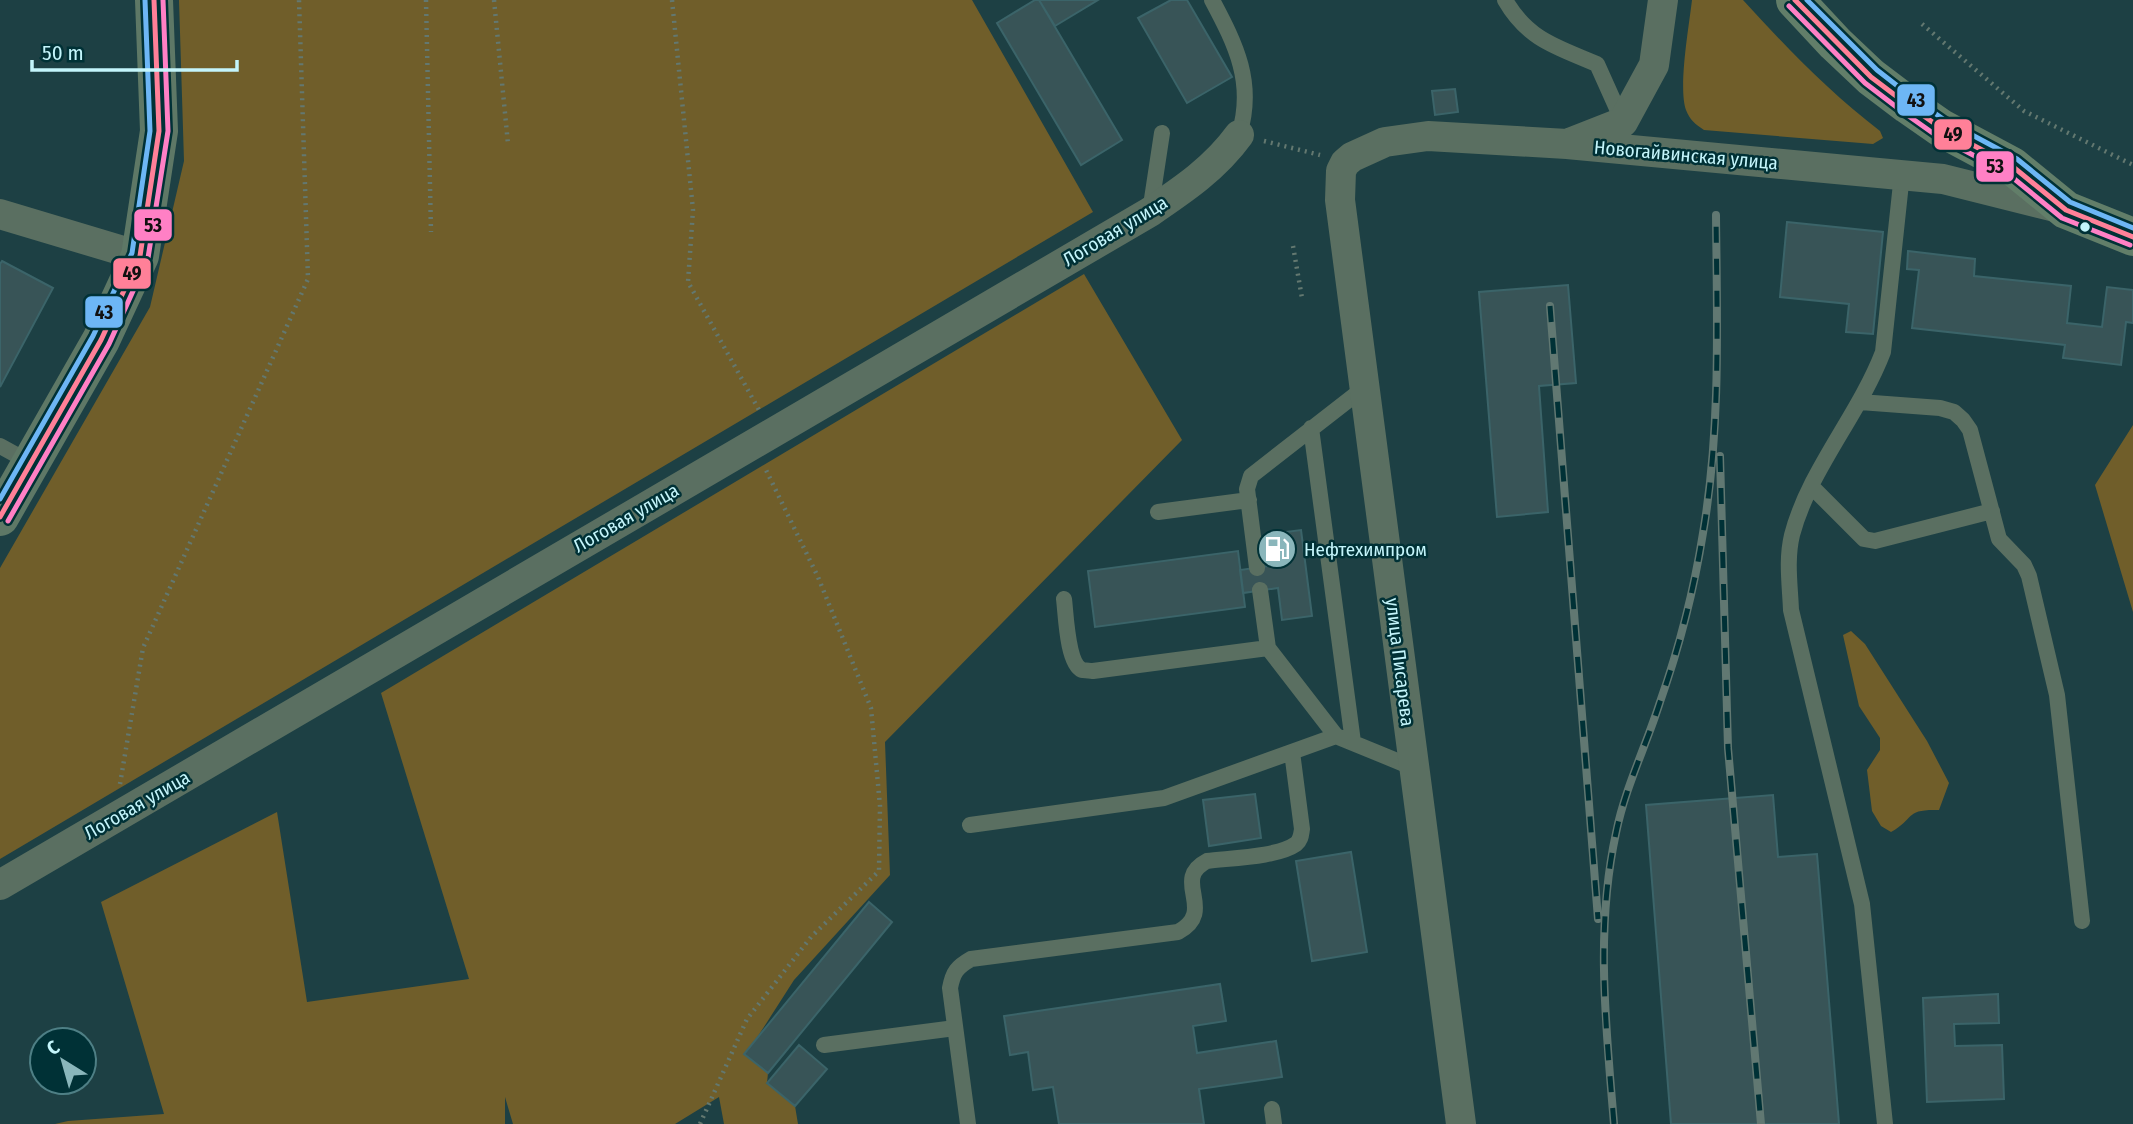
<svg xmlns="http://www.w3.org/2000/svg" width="2133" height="1124" viewBox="0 0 2133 1124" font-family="'Fira Sans Condensed',sans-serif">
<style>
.green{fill:#705e2a}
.building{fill:#385457;stroke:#3b6469;stroke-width:2}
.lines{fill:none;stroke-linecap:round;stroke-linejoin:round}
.path{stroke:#637870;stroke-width:4.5;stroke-dasharray:2 5;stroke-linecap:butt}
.lane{stroke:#5a6f61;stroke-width:16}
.street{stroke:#5a6f61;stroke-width:30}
.secondary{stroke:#5e7866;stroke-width:38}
.primary{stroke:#627e69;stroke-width:38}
.rail-casing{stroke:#617872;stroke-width:8}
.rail{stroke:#003136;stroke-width:5;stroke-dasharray:16;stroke-linecap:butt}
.bus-1-casing{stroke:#003136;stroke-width:10}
.bus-2-casing{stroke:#003136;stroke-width:10}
.bus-3-casing{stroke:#003136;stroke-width:10}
.bus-1{stroke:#ff8098;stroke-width:5}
.bus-2{stroke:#ff80c5;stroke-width:5}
.bus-3{stroke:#6db6f5;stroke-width:5}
.bus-dot{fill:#c4f5fb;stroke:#003136;stroke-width:2.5}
.labels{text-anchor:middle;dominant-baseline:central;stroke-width:5;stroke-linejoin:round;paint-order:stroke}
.street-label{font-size:19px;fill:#c4f5fb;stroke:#003136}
.poi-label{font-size:19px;fill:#c4f5fb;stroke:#003136;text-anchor:start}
.line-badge{stroke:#003136;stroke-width:2.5}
.pale-badge-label{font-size:19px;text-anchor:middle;font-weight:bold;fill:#111}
</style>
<rect width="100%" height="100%" fill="#1d4044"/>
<path class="green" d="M179,0h793l121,212 -1093,647v-291l150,-261 34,-146z
M1692,0h51c43,47 86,92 137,131l3,7 -10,6 -169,-14c-9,-6 -14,-10 -18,-20 -8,-22 3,-84 6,-110z
M1084,274l98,166 -297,302 5,133 -96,105 -48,75 22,18 -1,10 28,23 3,18h-74l-5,-27 -44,27h-162l-8,-27v27h-450l13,-3 96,-7 -63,-212 176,-90 30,190 162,-23 -88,-286z
M2133,425v187l-38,-127z
M1851,631l14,13 62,97 22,42 -10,27c-35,-1 -23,8 -48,22l-10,-6 -9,-15 -5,-41 13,-20v-12l-21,-32 -16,-71z"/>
<path class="building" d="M1035,0h4l83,140 -41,25 -84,-142z
M1039,0h59l-43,26z
M1171,0h16l45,77 -45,26 -49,-85z
M1455,89l3,23 -23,3 -3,-24z
M1787,222l96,10 -10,102 -27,-2 3,-28 -69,-7z
M1908,251l67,8 -1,17 97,10 -4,37 35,4 5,-40 26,3v33l-7,-1 -5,43 -58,-7 2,-13 -153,-17 7,-58 -12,-1z
M2,261l51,27 -53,99v-123z
M1568,285l8,98 -37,3 9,126 -51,5 -18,-225z
M1301,530l11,86 -30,4 -4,-32 -35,5 -3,-23 35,-5 -5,-31z
M1238,551l7,56 -150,20 -7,-56z
M1255,794l6,44 -52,8 -6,-46z
M1773,795l5,62 39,-3 22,270h-168l-25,-319z
M1351,852l16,100 -55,9 -16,-100z
M869,902l23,20 -124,151 -24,-19z
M1220,984l6,37 -33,5 4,27 79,-12 6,36 -83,12 5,35h-145l-6,-37 -20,3 -5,-38 -18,3 -6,-39z
M1998,994l1,29 -45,1 1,22 47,-1 2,54 -77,3 -4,-104z
M799,1045l28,24 -32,37 -28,-23z"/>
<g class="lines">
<path class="path" d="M426,0l5,232
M494,0l14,144
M672,0l21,210 -5,72 71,128
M1922,24l102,87 109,54
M1264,141l56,14
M1293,246l9,52
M120,784l23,-136 165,-369 -9,-279
M700,1124l47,-105 64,-82 68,-66 1,-65 -9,-98 -53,-131 -52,-107"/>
<path class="lane" d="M1212,0c24,45 43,83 27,135
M1505,0c23,40 52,47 92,64l26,58
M1150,212l12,-79
M1860,402l80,6 14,4 9,8 7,10 29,109 25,26 5,11 28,119 25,226
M1311,428l42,314
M0,446l31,17
M1812,487l52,52 11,2 117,-30
M1158,512l91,-12
M1257,568l-10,-79 4,-13 113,-88
M1260,590l8,58 68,88 78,32
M1064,599c2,15 3,64 18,71 1,0 9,1 11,1l175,-23
M970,825l194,-27 172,-62
M824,1045l131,-17
M1272,1109l2,15
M968,1124l-18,-136c3,-16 7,-21 21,-29l207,-27c40,-22 -8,-52 29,-71 23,-3 71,-4 89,-17 5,-4 5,-9 6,-15l-10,-77
M1885,1124l-23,-220 -71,-294c-1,-25 -5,-50 1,-75 17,-65 67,-120 91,-183l19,-178"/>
<path class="street" d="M1572,142l51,-20 31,-57 9,-65
M0,214l140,42
M0,885l1150,-673c34,-23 65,-44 89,-77
M1461,1124l-121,-924 1,-29 4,-8 7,-6 33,-15 43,-6 139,8 376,35 116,29"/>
<path class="secondary" d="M0,517l101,-177 39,-84 19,-125 -5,-131"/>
<path class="primary" d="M1795,0l40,43 36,34 37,28 33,23 71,38 54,44 67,27"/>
<defs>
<path id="rail" d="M1550,306l48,613
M1720,456l8,292 33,376
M1614,1124c-8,-97 -19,-195 2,-291 9,-45 30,-87 44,-131 19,-54 34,-112 43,-169 18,-105 14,-213 13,-318"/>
</defs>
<use href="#rail" class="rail-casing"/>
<use href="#rail" class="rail"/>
<defs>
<path id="bus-1" d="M1795,0l76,77 37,28 33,23 71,38 54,44 67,27
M0,517l101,-177 39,-84 19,-125 -5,-131"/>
<path id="bus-2" d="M1789,6l76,77 38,29 34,24 70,37 55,45 68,27
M8,521l101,-177 39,-86 20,-127 -5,-131"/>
<path id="bus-3" d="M1807,0l70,70 36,28 33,23 71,38 53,43 63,26
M0,499l93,-163 39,-83 18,-122 -5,-131"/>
</defs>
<use href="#bus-1" class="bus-1-casing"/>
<use href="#bus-2" class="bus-2-casing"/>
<use href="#bus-3" class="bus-3-casing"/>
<use href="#bus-1" class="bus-1"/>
<use href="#bus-2" class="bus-2"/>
<use href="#bus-3" class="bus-3"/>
</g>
<defs>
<symbol id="fuel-disc" viewBox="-11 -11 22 22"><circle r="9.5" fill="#8ab6bb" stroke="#003136"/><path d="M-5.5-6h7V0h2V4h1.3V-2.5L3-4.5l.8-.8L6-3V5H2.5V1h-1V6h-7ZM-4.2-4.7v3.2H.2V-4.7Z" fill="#fff"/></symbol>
</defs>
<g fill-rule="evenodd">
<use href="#fuel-disc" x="1255" y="527" width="44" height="44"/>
</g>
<circle class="bus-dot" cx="2085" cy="227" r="6"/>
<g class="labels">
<g class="street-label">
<text transform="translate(1686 155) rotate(5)">Новогайвинская улица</text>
<text transform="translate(1115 231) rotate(-31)">Логовая улица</text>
<text transform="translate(626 518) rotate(-30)">Логовая улица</text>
<text transform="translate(1400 662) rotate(83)">улица Писарева</text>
<text transform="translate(137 805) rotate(-30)">Логовая улица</text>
</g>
<g class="poi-label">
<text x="1304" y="549">Нефтехимпром</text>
</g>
</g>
<g class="line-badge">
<rect x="1896" y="83" width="40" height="34" rx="7" fill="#6db6f5"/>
<rect x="1933" y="118" width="40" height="33" rx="7" fill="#ff8098"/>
<rect x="1975" y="150" width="40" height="33" rx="7" fill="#ff80c5"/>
<rect x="133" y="208" width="40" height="34" rx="7" fill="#ff80c5"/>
<rect x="112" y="257" width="40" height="33" rx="7" fill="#ff8098"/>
<rect x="84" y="295" width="40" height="34" rx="7" fill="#6db6f5"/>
</g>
<g class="pale-badge-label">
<text x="1916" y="107">43</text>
<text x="1953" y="141">49</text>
<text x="1995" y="173">53</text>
<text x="153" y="232">53</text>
<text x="132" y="280">49</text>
<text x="104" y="319">43</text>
</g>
<g transform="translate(63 1061) rotate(323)"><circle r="33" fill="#003136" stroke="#4e7f85" stroke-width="2"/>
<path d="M0-5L12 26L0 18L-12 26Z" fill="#8ab6bb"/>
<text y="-10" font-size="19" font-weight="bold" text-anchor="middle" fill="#c4f5fb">С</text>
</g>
<path d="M32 60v10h205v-10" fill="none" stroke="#c4f5fb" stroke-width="3.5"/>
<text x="42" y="60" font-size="21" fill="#c4f5fb" stroke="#003136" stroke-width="5" paint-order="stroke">50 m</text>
</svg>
